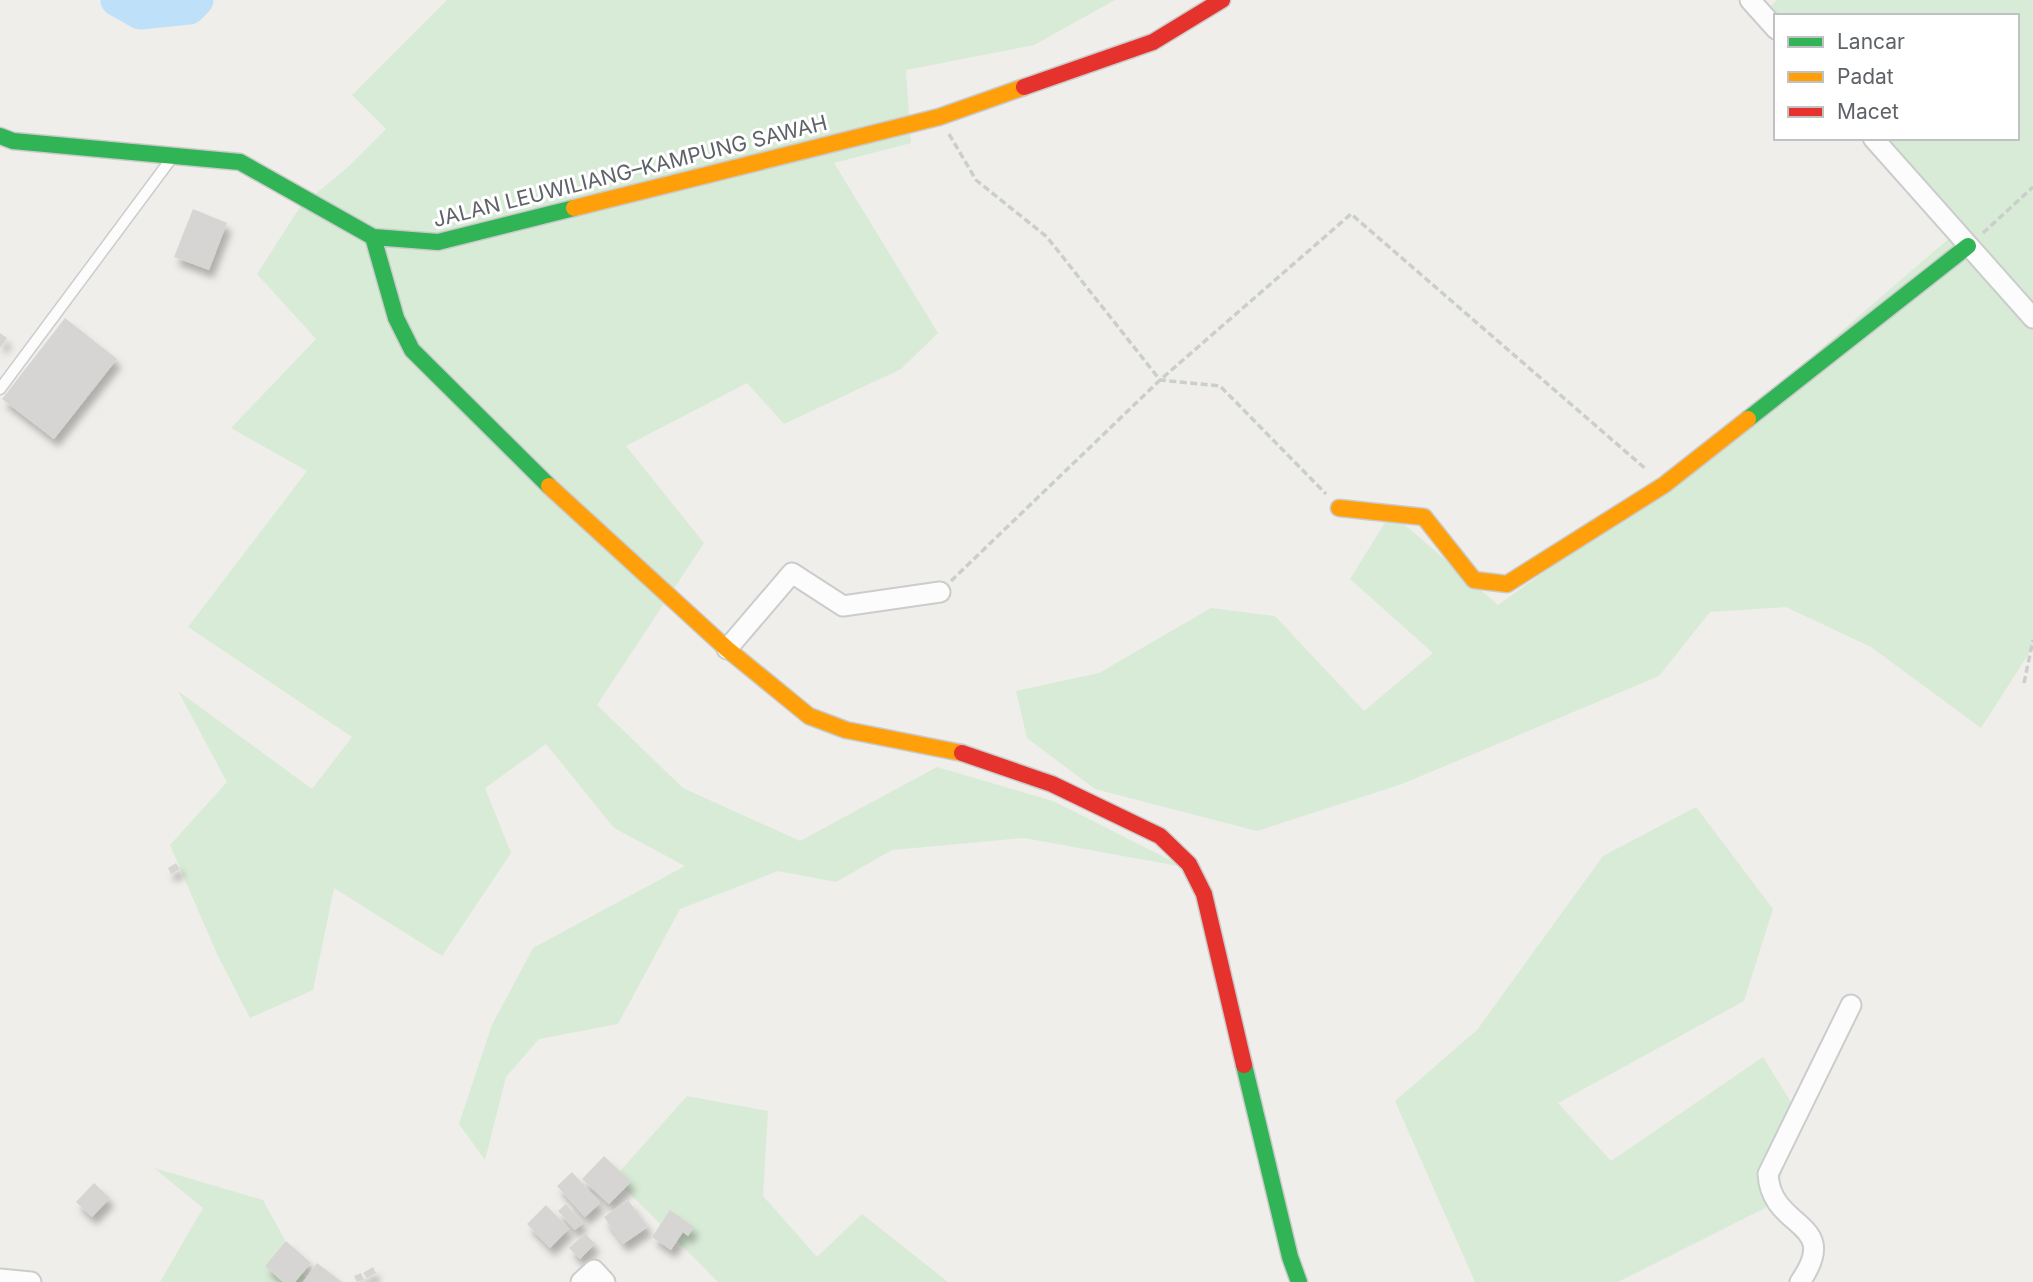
<svg xmlns="http://www.w3.org/2000/svg" width="2033" height="1282" viewBox="0 0 2033 1282" font-family="Inter,sans-serif">
<style>
.green{fill:#d8ebd6}
.lines{fill:none;stroke-linecap:round;stroke-linejoin:round}
.river{stroke:#bfe0f9;stroke-width:33}
.building{fill:#d6d5d3;filter:url(#shadow)}
.lane-casing{stroke:#cbcccc;stroke-width:13}
.street-casing{stroke:#cbcccc;stroke-width:23}
.fast-casing{stroke:#cacacb;stroke-width:19}
.slow-casing{stroke:#cacacb;stroke-width:19}
.jam-casing{stroke:#cacacb;stroke-width:19}
.path{stroke:#cacfcc;stroke-width:3.5;stroke-dasharray:7 3.5;stroke-linecap:butt}
.lane{stroke:#fdfcfc;stroke-width:10}
.street{stroke:#fdfcfc;stroke-width:19}
.fast{stroke:#30b455;stroke-width:16}
.slow{stroke:#ff9f0a;stroke-width:16}
.jam{stroke:#e5322d;stroke-width:16}
.labels{text-anchor:middle;dominant-baseline:central;stroke-width:6;stroke-linejoin:round;paint-order:stroke}
.street-label{font-size:21px;fill:#5f6368;stroke:#fff}
</style>
<defs>
<filter id="shadow"><feDropShadow dx="4.5" dy="8" stdDeviation="3.5" flood-color="#0004"/></filter>
</defs>
<rect width="100%" height="100%" fill="#efeeea"/>
<path class="green" d="M447,0h668l-81,45 -128,25 5,73 -77,20 104,170 -37,36 -117,55 -37,-41 -121,63 78,97 -107,162 86,83 117,53 137,-74 116,34 131,66 -160,-29 -132,12 -56,32 -58,-11 -98,38 -62,115 -79,15 -33,38 -21,83 -26,-36 33,-99 41,-77 152,-82 -71,-38 -68,-84 -61,44 26,65 -69,103 -108,-68 -21,102 -63,28 -33,-64 -47,-109 57,-63 -49,-91 134,98 40,-52 -164,-110 119,-156 -76,-43 85,-89 -59,-65 43,-67 48,-40 38,-38 -34,-34z
M1777,0h256v647l-52,81 -110,-81 -85,-40 -76,5 -51,64 -257,108 -145,47 -162,-42 -68,-51 -11,-47 83,-18 112,-65 64,8 89,95 69,-58 -83,-74 41,-66 107,92 152,-109 303,-261 -87,-97h151v-122h-241v23l-18,-20z
M1696,807l77,102 -29,92 -186,102 53,58 152,-104 36,58 -26,89 -155,78h-143l-80,-181 82,-71 126,-174z
M687,1096l81,15 -5,85 54,61 45,-43 86,68h-230l-104,-104z
M154,1168l109,32 45,82h-148l43,-74z"/>
<g class="lines">
<path class="river" d="M117,0l23,13 49,-5 8,-8"/>
</g>
<path class="building" d="M193,209l34,14 -18,47 -35,-13z
M65,318l52,41 -63,80 -52,-40z
M0,333l7,5 -7,10z
M176,863l4,6 -9,5 -3,-6z
M604,1156l27,26 -22,22 -27,-25z
M572,1172l28,31 -15,14 -28,-31z
M94,1183l16,15 -18,19 -16,-15z
M628,1200l20,27 -25,17 -19,-27z
M566,1204l17,19 -8,7 -17,-19z
M546,1205l23,24 -19,19 -23,-24z
M670,1210l24,17 -6,9 -5,-4 -12,18 -19,-13z
M585,1233l10,11 -15,15 -11,-11z
M286,1241l25,22 -16,19h-12l-18,-16z
M317,1263l25,19h-39z
M373,1267l3,6 -9,5 -4,-5z
M361,1273l3,7 -7,2 -3,-6z"/>
<g class="lines">
<defs>
<path id="lane" d="M0,389l171,-230"/>
<path id="street" d="M1750,0l26,29
M1873,138l160,180
M727,649l65,-76 51,33 97,-14
M0,1279l31,3
M581,1282l13,-12 11,12
M1800,1282c43,-62 -29,-51 -32,-108l83,-169"/>
<path id="fast" d="M0,136l13,5 227,21 133,75 65,5 136,-34
M373,237l23,81 16,32 137,136
M1748,419l220,-173
M1244,1065l46,192 9,25"/>
<path id="slow" d="M574,208l365,-91 85,-30
M549,486l178,163 82,67 37,14 116,23
M1339,508l85,9 50,63 33,4 157,-99 84,-66"/>
<path id="jam" d="M1024,87l129,-45 69,-42
M962,753l90,31 108,52 29,28 15,30 40,171"/>
</defs>
<use href="#lane" class="lane-casing"/>
<use href="#street" class="street-casing"/>
<use href="#fast" class="fast-casing"/>
<use href="#slow" class="slow-casing"/>
<use href="#jam" class="jam-casing"/>
<path class="path" d="M949,134l27,46 71,57 113,143 60,6 106,108
M1983,233l50,-46
M951,581l209,-201 191,-166 296,256
M2024,683l9,-43"/>
<use href="#lane" class="lane"/>
<use href="#street" class="street"/>
<use href="#fast" class="fast"/>
<use href="#slow" class="slow"/>
<use href="#jam" class="jam"/>
</g>
<g class="labels">
<g class="street-label">
<text transform="translate(630 171) rotate(-14)">JALAN LEUWILIANG–KAMPUNG SAWAH</text>
</g>
</g>
<rect x="1774" y="14" width="245" height="126" fill="#ffffff" stroke="#bfc1c3" stroke-width="2"/>
<rect x="1788" y="37" width="35" height="10" fill="#30b455" stroke="#bfc1c3" stroke-width="2"/>
<text x="1837" y="49" font-size="21" fill="#5f6368">Lancar</text>
<rect x="1788" y="72" width="35" height="10" fill="#ff9f0a" stroke="#bfc1c3" stroke-width="2"/>
<text x="1837" y="84" font-size="21" fill="#5f6368">Padat</text>
<rect x="1788" y="107" width="35" height="10" fill="#e5322d" stroke="#bfc1c3" stroke-width="2"/>
<text x="1837" y="119" font-size="21" fill="#5f6368">Macet</text>
</svg>
